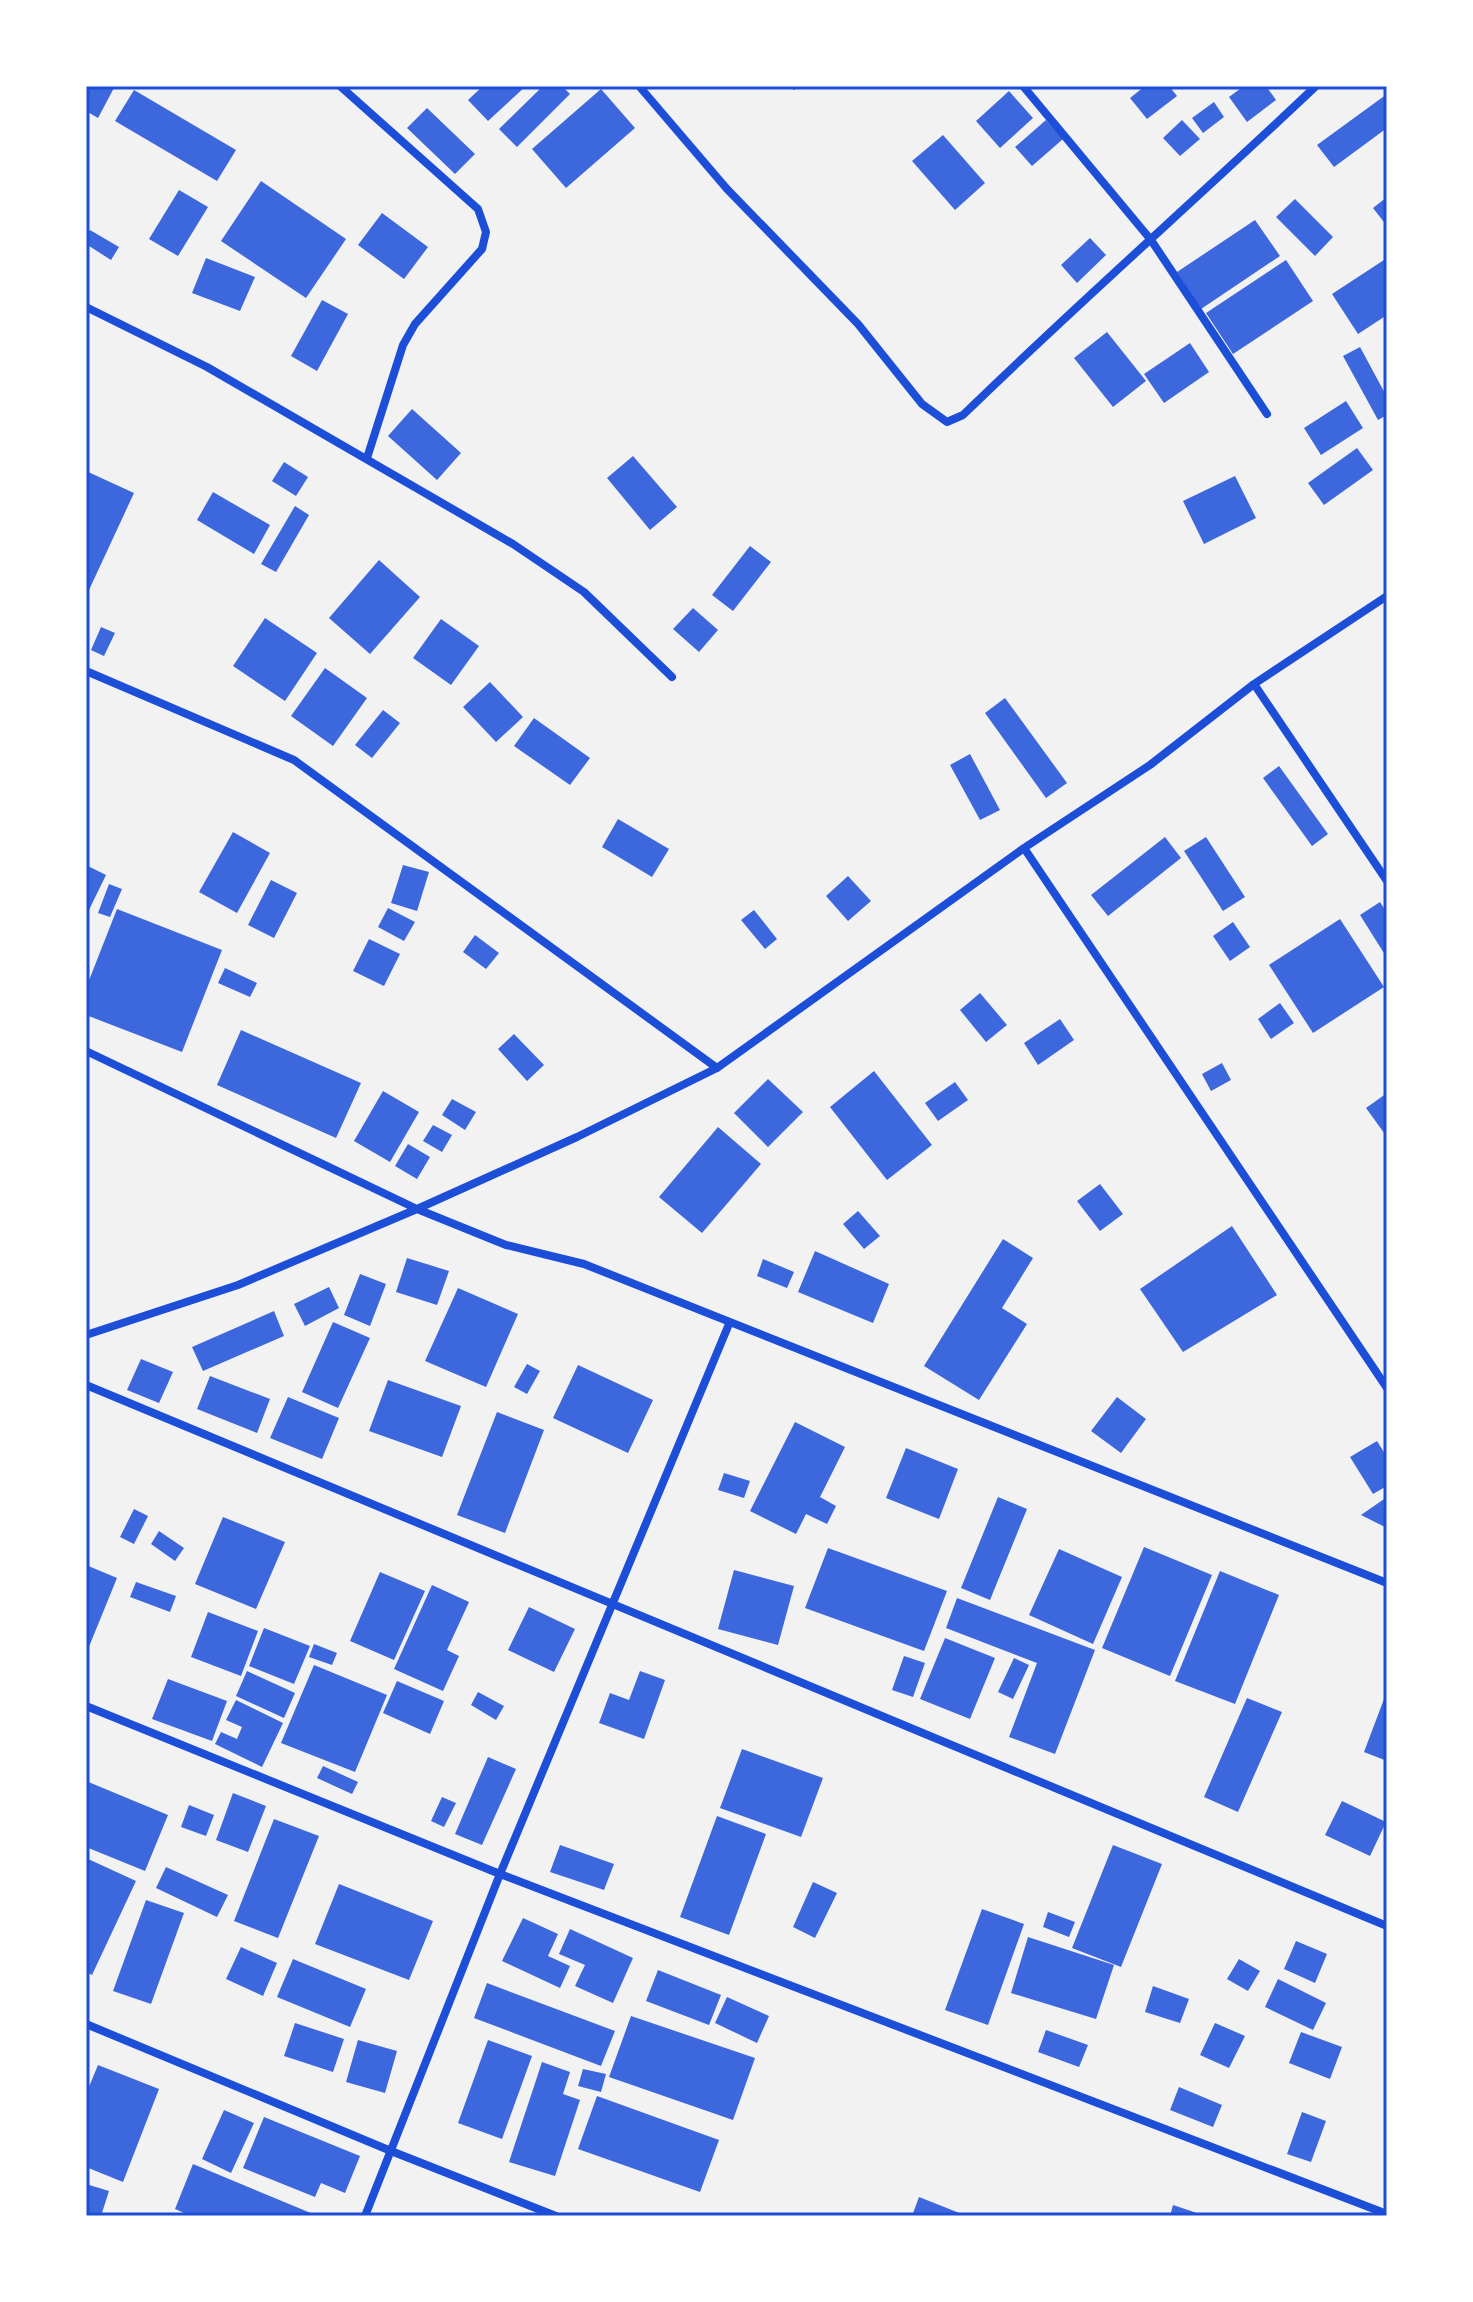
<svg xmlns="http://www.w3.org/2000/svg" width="1473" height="2302" viewBox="0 0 1473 2302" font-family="Roboto,sans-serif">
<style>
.building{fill:#3d67dc}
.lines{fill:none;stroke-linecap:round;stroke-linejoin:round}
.path{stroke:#1d4ed8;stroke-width:5}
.minor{stroke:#1d4ed8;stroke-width:8}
.neatline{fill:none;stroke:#1d4ed8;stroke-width:3}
</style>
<rect width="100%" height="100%" fill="#f2f2f2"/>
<path class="building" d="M86,86h29l-17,32 -12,-7z
M483,86h43l-38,35 -20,-21z
M543,86h19l8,8 -53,53 -18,-18z
M1145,86h24l8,10 -30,23 -17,-21z
M1244,86h22l10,14 -29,22 -18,-25z
M601,89l34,39 -69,60 -34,-39z
M134,90l102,60 -19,31 -102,-60z
M1009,91l24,27 -33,30 -24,-27z
M1387,94v34l-53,39 -17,-22z
M1214,102l10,15 -21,16 -11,-15z
M427,108l48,46 -20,20 -48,-46z
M1046,120l17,19 -31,27 -17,-19z
M1182,120l18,19 -20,17 -17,-18z
M943,135l42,48 -30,27 -43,-49z
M261,181l85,58 -40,59 -85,-57z
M179,190l29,17 -30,49 -29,-17z
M1387,197v29l-14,-18z
M1295,199l38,38 -18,19 -39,-39z
M382,213l46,34 -24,32 -46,-34z
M1255,220l25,36 -79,53 -24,-37z
M90,230l29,17 -8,13 -25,-16v-8z
M1090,238l16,17 -29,28 -16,-18z
M206,258l49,19 -15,34 -48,-18z
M1387,258v57l-29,19 -26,-40z
M1286,260l27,41 -80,53 -27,-41z
M322,300l26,14 -31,57 -26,-15z
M1107,332l39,49 -33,26 -39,-49z
M1190,343l19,29 -45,31 -20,-29z
M1360,347l27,50v18l-9,5 -35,-64z
M1346,401l17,27 -42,27 -17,-27z
M412,409l49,44 -24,27 -49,-44z
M1357,448l16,22 -49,35 -16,-22z
M633,456l44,51 -27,23 -43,-52z
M284,462l24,15 -12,19 -24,-15z
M86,471l48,22 -45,97 -3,-1z
M1235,476l21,42 -52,26 -21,-43z
M213,492l57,33 -16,29 -57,-34z
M295,506l14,9 -33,57 -15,-8z
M750,546l21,16 -38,49 -21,-16z
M379,560l41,37 -50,57 -41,-36z
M693,608l25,22 -19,22 -26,-23z
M265,618l52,35 -32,48 -52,-35z
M441,619l38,27 -28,39 -38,-27z
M101,627l14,6 -11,23 -13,-6z
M325,668l42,30 -34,48 -42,-30z
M490,682l33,35 -27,25 -33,-35z
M1005,698l62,85 -21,15 -61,-85z
M383,710l17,13 -28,35 -17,-13z
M534,718l56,40 -20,27 -56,-39z
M970,754l30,56 -20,10 -30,-55z
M1279,766l49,68 -16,12 -49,-68z
M618,819l51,30 -17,28 -50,-30z
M233,832l37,21 -33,60 -38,-21z
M1165,837l16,21 -73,58 -17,-21z
M1206,837l39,60 -22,14 -39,-60z
M86,865l20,10 -18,37 -2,-1z
M403,865l26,7 -12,39 -26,-8z
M848,876l23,25 -23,20 -22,-25z
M271,880l26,13 -23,45 -26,-13z
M109,884l13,5 -12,28 -12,-4z
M1380,902l7,11v45l-27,-43z
M388,908l27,14 -11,19 -26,-14z
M117,909l105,41 -40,102 -96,-37v-27z
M754,910l23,29 -12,10 -24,-29z
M1340,919l44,68 -71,46 -44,-68z
M1233,922l17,25 -20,14 -17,-25z
M475,935l24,18 -13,16 -23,-17z
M369,939l31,15 -16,32 -31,-15z
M225,968l32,15 -7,14 -32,-14z
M980,993l27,32 -21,17 -26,-32z
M1280,1003l14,20 -23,16 -13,-20z
M1060,1019l14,21 -36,25 -14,-22z
M241,1030l120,53 -25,55 -119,-53z
M514,1034l30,31 -17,16 -29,-32z
M1222,1063l9,17 -20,11 -9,-17z
M874,1071l58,74 -45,35 -57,-73z
M768,1079l35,33 -35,35 -34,-34z
M955,1082l13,18 -30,21 -13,-18z
M383,1091l36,21 -29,50 -36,-21z
M1387,1093v44l-21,-29z
M452,1099l24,13 -11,18 -23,-15z
M433,1125l19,10 -10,17 -19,-11z
M718,1127l43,37 -59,69 -43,-36z
M408,1144l22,13 -13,22 -22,-13z
M1100,1184l23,30 -23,17 -23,-30z
M858,1211l22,25 -16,13 -21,-25z
M1232,1226l45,69 -94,57 -43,-63z
M1003,1239l30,19 -31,50 25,16 -48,76 -55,-34z
M815,1251l74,33 -16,39 -75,-31z
M407,1258l42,13 -12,34 -41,-13z
M763,1259l31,13 -7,16 -30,-12z
M360,1274l26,10 -16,42 -26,-11z
M329,1287l10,21 -34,18 -11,-22z
M458,1288l60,26 -32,73 -61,-26z
M274,1311l10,25 -81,35 -11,-24z
M333,1322l37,16 -32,70 -36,-16z
M141,1359l32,13 -14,31 -32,-13z
M527,1364l13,7 -13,23 -13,-7z
M578,1365l75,35 -25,53 -75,-35z
M210,1376l60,23 -13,34 -60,-24z
M388,1380l73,26 -19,51 -73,-26z
M288,1397l51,21 -17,41 -52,-21z
M1117,1397l29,22 -25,34 -30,-22z
M497,1412l47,18 -39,103 -48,-18z
M795,1422l50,25 -25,50 16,9 -9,18 -21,-10 -10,20 -46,-23z
M1377,1441l10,16v29l-14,8 -23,-37z
M906,1448l52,21 -19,50 -53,-21z
M724,1473l26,8 -6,17 -26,-8z
M998,1497l29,12 -37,91 -29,-12z
M1387,1497v31l-26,-13z
M134,1509l14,7 -14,28 -14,-7z
M223,1517l62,25 -29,67 -61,-25z
M159,1531l25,17 -9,13 -24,-17z
M1144,1547l68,28 -42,101 -68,-28z
M828,1548l119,43 -23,60 -119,-43z
M1059,1549l63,28 -29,67 -64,-29z
M86,1565l31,13 -31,76z
M734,1570l60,16 -16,59 -60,-16z
M1220,1571l59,24 -44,109 -60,-23z
M380,1572l45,19 -31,69 -44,-19z
M136,1582l40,14 -6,16 -40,-15z
M432,1585l37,17 -22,48 12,6 -16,35 -49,-22z
M957,1598l138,52 -40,104 -46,-17 28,-74 -91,-35z
M529,1607l46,22 -21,43 -46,-22z
M208,1612l50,19 -17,45 -50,-19z
M264,1628l46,18 -16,38 -45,-18z
M945,1638l50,20 -25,61 -50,-20z
M314,1644l23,9 -5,12 -23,-8z
M904,1656l21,7 -12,34 -21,-7z
M1014,1658l15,7 -16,34 -15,-7z
M314,1665l73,30 -32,77 -74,-29z
M247,1671l48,22 -11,25 -48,-22z
M640,1671l25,9 -21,59 -45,-16 11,-30 19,7z
M168,1679l59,22 -15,40 -60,-22z
M397,1681l47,20 -14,33 -47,-21z
M1387,1691v70l-23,-9z
M478,1692l26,14 -8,14 -25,-15z
M1247,1698l35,14 -44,100 -34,-15z
M236,1700l47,23 -21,44 -47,-23 6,-12 16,7 5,-12 -16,-7z
M742,1749l81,29 -22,59 -81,-29z
M488,1757l28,12 -34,76 -27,-11z
M323,1766l35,16 -6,12 -35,-16z
M86,1781l82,34 -23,56 -59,-24z
M233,1793l33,13 -18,46 -32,-12z
M442,1797l14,6 -12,24 -13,-6z
M1342,1801l44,21 -16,34 -45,-21z
M189,1805l25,10 -8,21 -25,-9z
M717,1816l49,18 -37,101 -49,-18z
M274,1819l45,17 -41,102 -44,-17z
M560,1845l54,19 -10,26 -54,-18z
M1113,1845l49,19 -41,103 -49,-19z
M86,1858l50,23 -44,94 -6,-3z
M166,1867l62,28 -11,22 -61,-29z
M813,1882l24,11 -22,45 -22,-11z
M339,1884l94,37 -24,59 -94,-36z
M146,1900l38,13 -33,91 -38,-13z
M982,1909l42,15 -36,101 -43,-15z
M1048,1912l27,10 -6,15 -26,-10z
M523,1918l35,16 -10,22 22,10 -10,22 -58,-27z
M570,1929l63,29 -20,45 -38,-17 10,-21 -26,-11z
M1028,1937l86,28 -18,54 -85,-26z
M1296,1941l31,13 -12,29 -31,-14z
M241,1947l36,16 -14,33 -37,-17z
M293,1959l73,30 -16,38 -73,-30z
M1239,1959l21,12 -12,20 -21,-12z
M658,1970l63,25 -12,30 -63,-24z
M1278,1979l48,24 -13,27 -48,-23z
M487,1983l128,48 -14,35 -127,-48z
M1153,1986l36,13 -9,24 -35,-11z
M727,1997l42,19 -12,27 -42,-20z
M631,2016l124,42 -22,62 -124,-43z
M295,2023l49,16 -11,33 -49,-16z
M1215,2023l30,13 -16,32 -29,-13z
M1046,2030l42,15 -9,22 -41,-15z
M1301,2032l41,15 -12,32 -41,-16z
M358,2040l39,11 -12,42 -39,-11z
M488,2040l44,16 -30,83 -44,-16z
M542,2062l28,10 -7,22 17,6 -25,76 -46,-14z
M98,2065l61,24 -36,93 -37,-15v-73z
M583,2069l23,5 -5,18 -23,-6z
M1179,2087l43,18 -9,22 -43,-17z
M597,2096l122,44 -19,52 -122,-43z
M224,2110l30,13 -23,50 -29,-14z
M1302,2112l24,9 -15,41 -24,-8z
M264,2117l96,39 -15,37 -24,-10 -6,14 -72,-29z
M193,2164l125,52h-127l-16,-7z
M86,2184l23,7 -8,25 -15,-2z
M919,2197l48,19h-55z
M1173,2205l30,10v1h-33z"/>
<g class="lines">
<path class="path" d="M793,86l1,1"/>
<path class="minor" d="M340,86l138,123 8,23 -4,17 -67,75 -12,21 -36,113
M639,86l88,103 131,135 64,80 25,18 16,-7c115,-112 236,-218 353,-329
M1023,86l128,154 116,174
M86,307l121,60 306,177 71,48 88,85
M86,671l208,89 423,308
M1254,684l133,197
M1024,848l363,540
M86,1051l331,158 89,36 78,19 803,319
M86,1335l152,-50 179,-76 160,-72 140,-69 307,-220 126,-83 104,-81 133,-88
M86,1385l1301,541
M86,1706l414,168 887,340
M86,2024l305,127 165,65
M365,2216l135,-342 229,-550"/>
</g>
<rect width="1473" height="2302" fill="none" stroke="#ffffff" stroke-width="176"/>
<rect x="88" y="88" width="1297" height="2126" class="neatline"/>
</svg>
